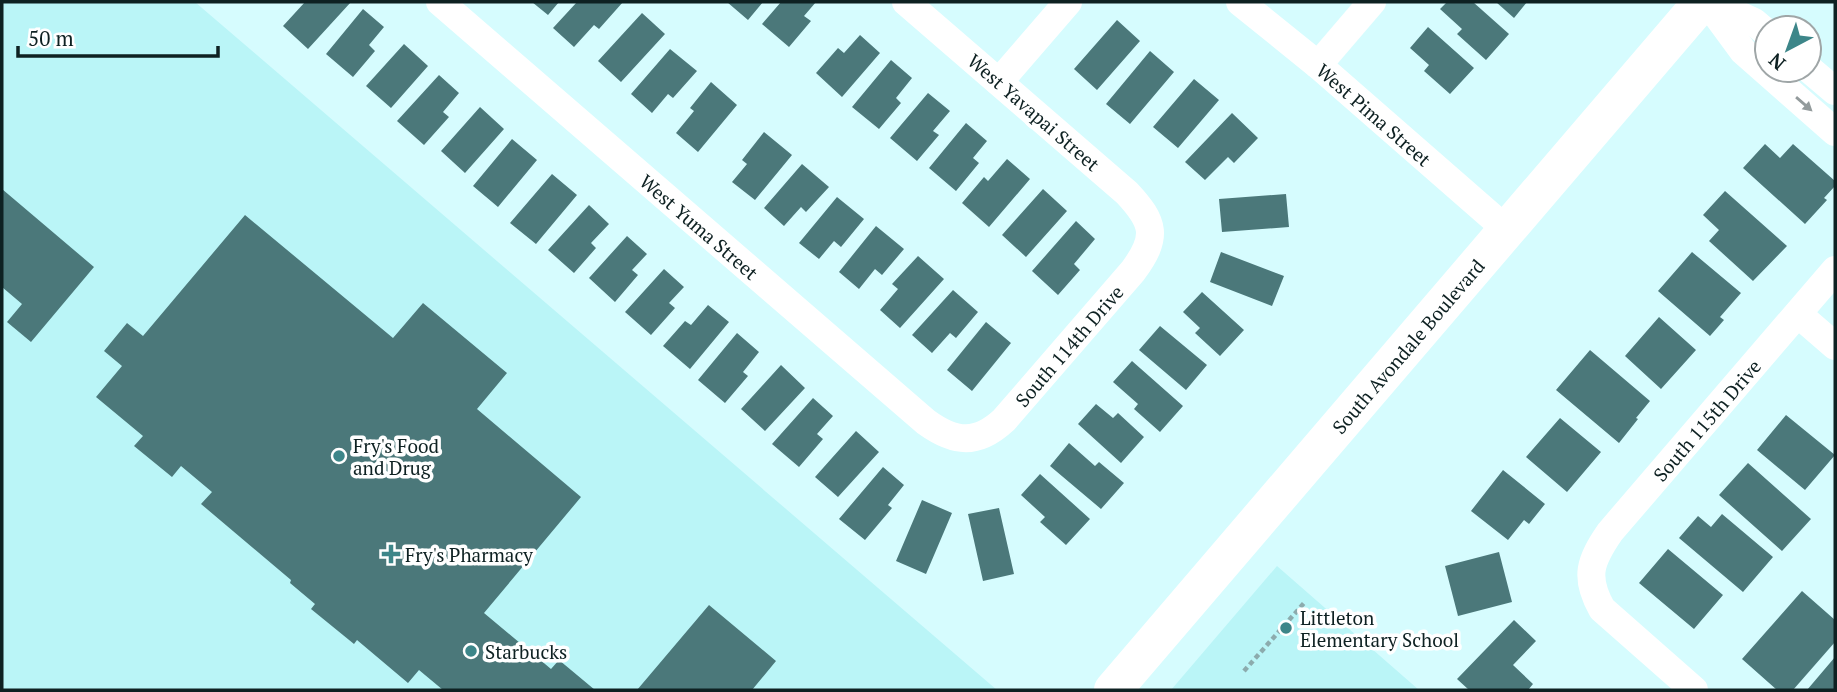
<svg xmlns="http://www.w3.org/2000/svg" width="1837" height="692" viewBox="0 0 1837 692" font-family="'PT Serif',serif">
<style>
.built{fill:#baf5f7}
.building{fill:#4b787a}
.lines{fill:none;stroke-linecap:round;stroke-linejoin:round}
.path{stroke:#8cabad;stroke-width:4.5;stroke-dasharray:5 3.5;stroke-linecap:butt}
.minor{stroke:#fff;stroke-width:28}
.secondary{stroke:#fff;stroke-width:38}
.oneway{fill:#939b9c}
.poi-dot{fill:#3d8689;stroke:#fff;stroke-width:2.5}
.labels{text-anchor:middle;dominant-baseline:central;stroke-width:7;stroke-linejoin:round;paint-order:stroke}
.street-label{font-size:19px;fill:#0e2122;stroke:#fff}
.poi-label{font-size:19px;fill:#0e2122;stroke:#fff;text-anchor:start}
</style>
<rect width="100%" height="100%" fill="#d6fcfe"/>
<path class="built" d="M2,2h193l802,688h-995z
M1277,566l142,124h-248z"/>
<path class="building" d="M305,2h46l-43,47 -25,-23z
M532,2h27l-11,13z
M577,2h46l-24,27 -5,-4 -20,22 -21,-19z
M727,2h36l-15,18z
M781,2h35l-12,14 7,5 -22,26 -27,-23z
M1447,2h26l36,32 -23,26 -29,-26 5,-5 -22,-20z
M1496,2h31l-13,16z
M363,9l21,18 -15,18 6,6 -22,26 -27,-23z
M642,13l23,21 -44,48 -23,-21z
M1117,20l23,21 -43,49 -23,-21z
M1428,27l46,41 -24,26 -26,-23 5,-6 -19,-17z
M860,35l20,18 -38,44 -26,-24 22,-25 6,5z
M404,44l24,22 -37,42 -25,-22z
M670,49l27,22 -24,27 -5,-4 -16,19 -21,-19z
M1150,51l24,21 -44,52 -24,-20z
M891,60l21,18 -16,20 5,5 -22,26 -27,-22z
M439,75l20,18 -16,19 6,5 -25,28 -27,-24z
M1194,79l25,21 -41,48 -25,-21z
M711,82l26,23 -39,47 -22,-19 18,-22 -4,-3z
M928,93l22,18 -17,20 6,4 -22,26 -27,-23z
M480,107l24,22 -39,44 -24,-22z
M1232,113l26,25 -24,25 -6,-6 -23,23 -20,-18z
M966,123l21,18 -14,17 6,5 -23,28 -27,-23z
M764,132l28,23 -37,45 -23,-18 15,-18 -5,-4z
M512,139l25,21 -39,47 -25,-21z
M1765,144l15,14 13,-14 42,37v5l-11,12 3,2 -22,24 -62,-56z
M1007,159l23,20 -41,48 -27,-24 22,-26 4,4z
M802,164l27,23 -23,25 -5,-5 -17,19 -20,-18z
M552,174l25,21 -41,49 -26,-21z
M2,189l92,78 -63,75 -24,-20 15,-18 -20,-17z
M1043,189l24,22 -41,46 -24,-22z
M1725,191l62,55 -34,35 -44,-40 10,-11 -16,-15z
M1286,194l3,33 -67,5 -3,-33z
M837,197l27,22 -23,28 -7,-6 -15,18 -20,-16z
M589,205l20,19 -18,19 5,5 -22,25 -26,-23z
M245,215l148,123 30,-35 84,70 -30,36 104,88 -97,116 67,56 8,-9 36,30h-152l-24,-20 -11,13 -51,-43 -3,4 -43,-35 4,-5 -25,-21 1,-3 -90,-76 11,-12 -31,-26 -9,11 -38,-31 9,-10 -47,-39 26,-31 -18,-15 23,-28 16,13z
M1076,221l19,18 -21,25 6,6 -22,25 -26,-24z
M876,226l28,23 -22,26 -7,-6 -16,20 -20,-17z
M627,236l20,18 -15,16 6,5 -23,27 -26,-24z
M1221,252l63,24 -12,30 -62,-24z
M1692,252l49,41 -21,24 4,3 -14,16 -52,-45z
M918,256l26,23 -44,49 -20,-18 18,-21 -6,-5z
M664,269l20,18 -15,16 6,5 -24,27 -26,-23z
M953,290l25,22 -22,26 -6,-5 -18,20 -20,-18z
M1202,292l42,38 -24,26 -25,-23 5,-5 -17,-16z
M708,305l21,17 -39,47 -27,-23 22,-25 6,4z
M1659,317l37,33 -35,39 -36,-33z
M986,322l25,21 -39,48 -25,-21z
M1160,326l47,39 -21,25 -47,-40z
M737,333l22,19 -16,20 5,4 -23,27 -27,-23z
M1590,350l60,51 -14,17 2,1 -19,24 -63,-53z
M1132,361l51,45 -23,26 -26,-23 4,-5 -25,-22z
M781,365l24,23 -40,43 -24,-22z
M813,398l20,18 -16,18 6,5 -24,28 -27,-23z
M1096,404l17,14 5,-5 26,24 -23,26 -43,-39z
M1786,415l49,40 -30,35 -48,-40z
M1560,418l41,34 -34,40 -41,-35z
M856,431l23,21 -41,45 -23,-20z
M1069,443l26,23 4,-4 25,21 -23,26 -51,-43z
M1748,463l63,56 -29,32 -63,-56z
M883,467l21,18 -16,20 4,3 -27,32 -26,-21z
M1503,470l42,34 -16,20 -5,-4 -16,20 -37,-29z
M1040,474l50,45 -24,26 -26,-23 5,-5 -24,-22z
M922,500l30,13 -26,61 -30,-13z
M999,508l15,66 -31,7 -15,-67z
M1722,514l51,43 -30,35 -64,-54 19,-22 13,11z
M1668,549l55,46 -29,34 -55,-46z
M1499,552l13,50 -54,14 -13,-50z
M1802,591l33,29v22l-42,48h-16l-35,-31z
M709,605l67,56 -24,29h-115z
M1514,620l22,21 -23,24 20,19 -5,6h-59l-12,-11z
M1835,657v33h-28z"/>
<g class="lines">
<path class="path" d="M1244,671l61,-69"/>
<g class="minor">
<path id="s1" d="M440,2l486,420c29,21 51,23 78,-2l129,-149c25,-34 22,-48 -6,-78l-221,-191"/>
<path id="s2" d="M1240,2l78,63 189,165"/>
<path d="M1707,2l36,49 92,81"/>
<path d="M1711,2l43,20 13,11"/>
<path d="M1318,65l54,-63"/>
<path d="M1809,69l26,22"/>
<path d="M999,82l69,-80"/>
<path d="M1798,314l37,32"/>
<path id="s3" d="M1694,690l-92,-81c-18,-32 -12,-48 8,-77l225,-262"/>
</g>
<path class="secondary" id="s4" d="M1113,690l589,-688"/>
</g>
<defs><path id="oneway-solid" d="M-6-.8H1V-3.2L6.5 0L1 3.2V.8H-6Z" transform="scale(1.75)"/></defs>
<use class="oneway" href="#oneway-solid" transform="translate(1804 104) rotate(41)"/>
<g class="poi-dot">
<circle cx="339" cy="456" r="7"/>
<path d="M387.5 543.5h7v7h7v7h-7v7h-7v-7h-7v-7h7z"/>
<circle cx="1286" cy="628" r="7"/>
<circle cx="471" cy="651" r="7"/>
</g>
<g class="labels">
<g class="street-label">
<text transform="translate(1034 112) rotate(41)">West Yavapai Street</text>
<text stroke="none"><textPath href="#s2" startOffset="175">West Pima Street</textPath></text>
<text stroke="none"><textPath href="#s1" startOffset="343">West Yuma Street</textPath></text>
<text stroke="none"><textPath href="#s1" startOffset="828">South 114th Drive</textPath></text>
<text stroke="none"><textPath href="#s4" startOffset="453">South Avondale Boulevard</textPath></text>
<text stroke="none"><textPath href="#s3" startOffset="354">South 115th Drive</textPath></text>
</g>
<g class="poi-label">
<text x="353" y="445">Fry's Food<tspan x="353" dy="22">and Drug</tspan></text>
<text x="405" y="554">Fry's Pharmacy</text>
<text x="1300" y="617">Littleton<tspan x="1300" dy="22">Elementary School</tspan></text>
<text x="485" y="651">Starbucks</text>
</g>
</g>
<rect width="1837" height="692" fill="none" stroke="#0e2122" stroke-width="7"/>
<g transform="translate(1788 49) rotate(221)"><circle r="33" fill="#ffffff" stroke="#9fa6a7" stroke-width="2"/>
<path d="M0-5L12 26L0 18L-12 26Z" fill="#3d8689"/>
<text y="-10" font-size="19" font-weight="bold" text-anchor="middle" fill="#0e2122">N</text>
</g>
<path d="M18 46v10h200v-10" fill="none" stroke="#0e2122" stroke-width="3.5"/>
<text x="28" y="46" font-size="21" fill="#0e2122" stroke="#ffffff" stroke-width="5" paint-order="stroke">50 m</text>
</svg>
